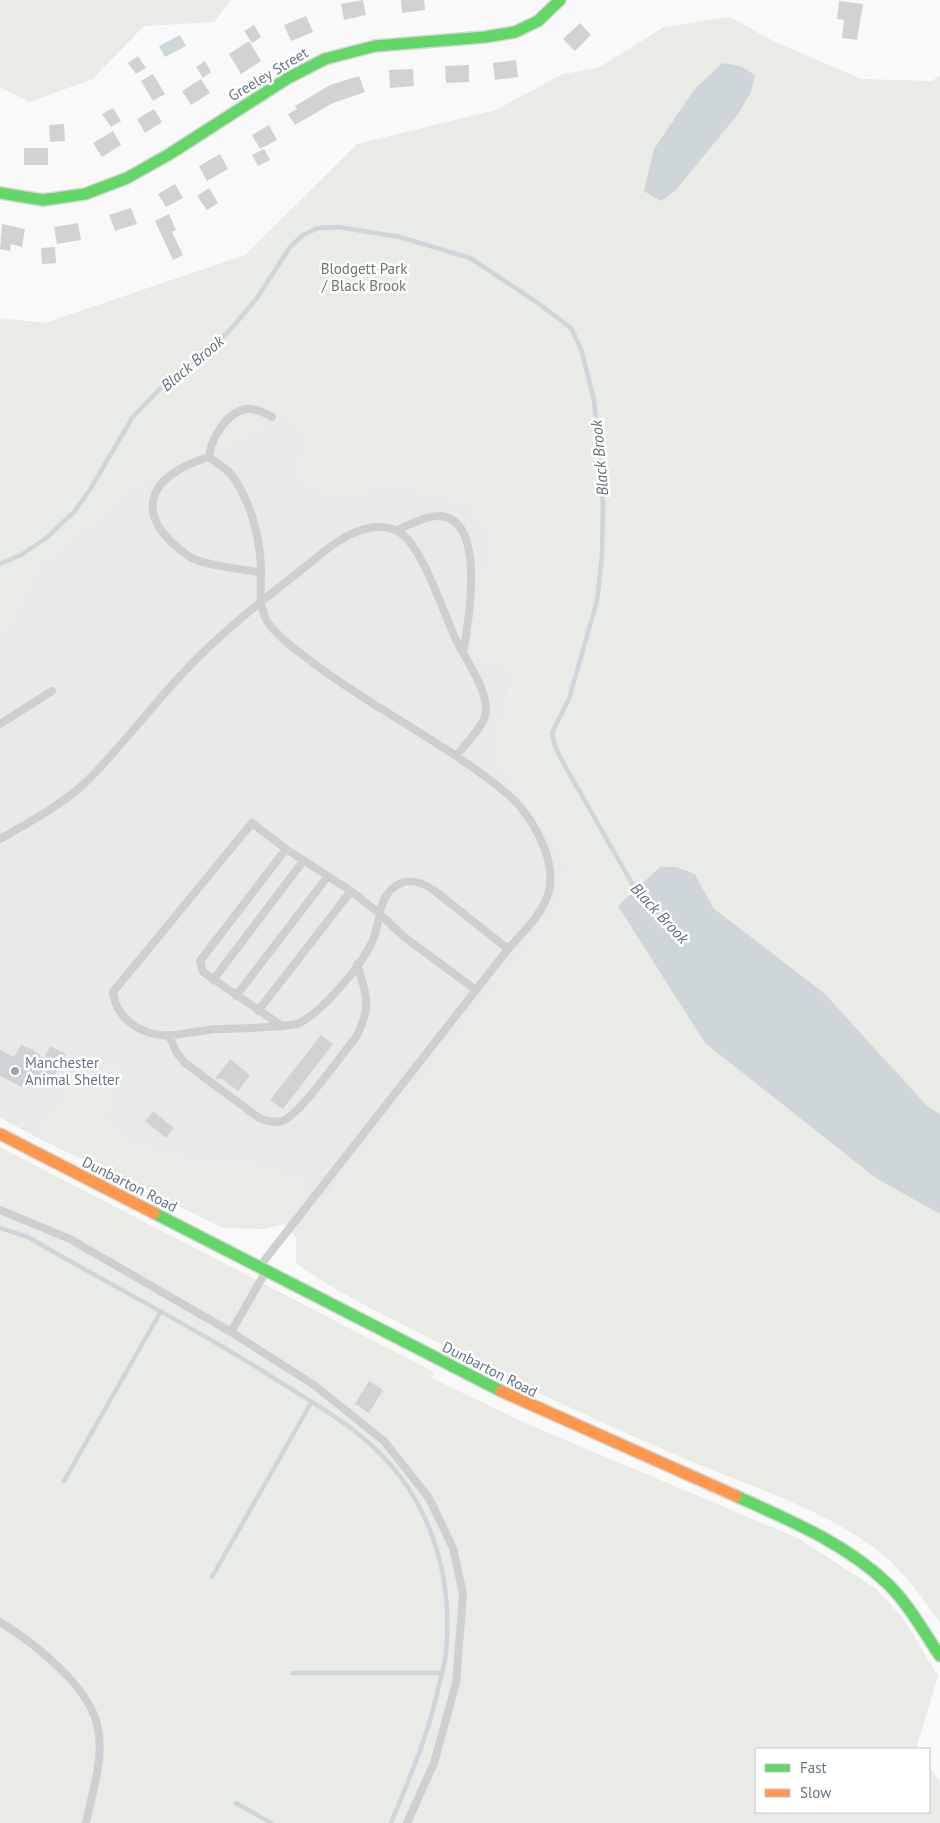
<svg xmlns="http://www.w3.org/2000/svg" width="940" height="1823" viewBox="0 0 940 1823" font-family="'PT Sans',sans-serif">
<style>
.built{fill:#e8e9e9}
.green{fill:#e8ebe6}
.water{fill:#ced6d9}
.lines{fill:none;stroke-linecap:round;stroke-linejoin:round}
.stream{stroke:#ced6d9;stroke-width:4.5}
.building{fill:#d0d2d3}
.fast-casing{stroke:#d5d6d7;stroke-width:14}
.slow-casing{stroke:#d5d6d7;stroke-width:14}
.lane{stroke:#cecfd0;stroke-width:8}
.fast{stroke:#63d668;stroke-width:11}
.slow{stroke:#ff974d;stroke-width:11}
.poi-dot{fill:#99a4ac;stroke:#fff;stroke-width:2}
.labels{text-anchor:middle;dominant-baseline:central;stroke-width:5;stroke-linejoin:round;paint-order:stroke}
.street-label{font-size:15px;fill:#657683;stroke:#fff}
.park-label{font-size:15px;fill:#687a64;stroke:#fff}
.poi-label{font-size:15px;fill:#657683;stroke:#fff;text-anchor:start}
.water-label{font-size:16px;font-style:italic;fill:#60757c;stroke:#fff}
</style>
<rect width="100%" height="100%" fill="#f9f9f9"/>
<path class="built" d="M274,409l37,30 -18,38 36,17 74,-8 70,20 22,41 -22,59 42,68 -21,79 75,111 -11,45 -262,328 -13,-13 23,-33 -53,-26 -64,-4 -62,-19 -23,-22 7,-29 9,-23 -49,5 -8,29 -22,23 3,16 -44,-23v-482l9,-8 31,-64 66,-53 63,-89z"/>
<path class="green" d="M0,0h231l-17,22 -70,4 -51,53 -64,23 -29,-15z
M730,17l37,21 94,41 71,2 8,-6v1548c-15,-22 -31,-44 -50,-62 -54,-49 -143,-75 -209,-104 -85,-36 -168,-76 -250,-118 -46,-24 -93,-45 -135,-76v-26l262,-328 11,-45 -75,-111 21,-78 -39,-18 -3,-51 22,-59 -22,-41 -70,-20 -74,8 -36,-17 18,-38 -26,-21 -170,80 -9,13 -66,53 -31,64 -9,8v-318l45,5 200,-68 112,-111 139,-34 67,-36 35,-6 66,-41z
M92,1053l29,15 -10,23 -7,29 23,22 62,19 64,4 51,13 2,13 -23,33 -18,5 -42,-1 -179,-87 -3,-16 22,-23 8,-29z
M0,1147l434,225 -2,6 93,45 273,115 77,50 28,30 35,58 -22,73h-160v63h173v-46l11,16v41h-940z"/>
<path class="water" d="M180,35l6,11 -21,11 -6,-11z
M722,63l18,3 15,9 -4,17 -13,22 -62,76 -15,11 -17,-10 10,-42 40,-59z
M660,867h16l19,7 18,34 111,85 103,113 13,8v100l-64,-36 -171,-135 -87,-137z"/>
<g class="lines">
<path class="stream" d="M0,564l21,-9 24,-16 29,-27 17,-24 41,-70 40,-42 37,-26 22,-21 26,-31 33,-51 13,-12 15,-7 20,-1 62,10 70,21 65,43 36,27 10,21 13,51 9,102 -1,54 -5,45 -28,98 -17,34 3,13 6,13 77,135
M0,1228l28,9c81,48 165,89 244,140 28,18 59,35 85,56 69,54 97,134 89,220 -1,10 -4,21 -7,32 -10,48 -29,92 -48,138
M64,1481l97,-170
M212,1577l99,-174
M292,1673h150
M236,1803l35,20"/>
</g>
<path class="building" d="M363,0l3,15 -22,5 -3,-16z
M401,0h23l1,10 -23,3z
M839,1l24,3 -6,36 -15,-2 2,-18 -7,-1z
M306,16l7,16 -22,9 -7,-16z
M580,23l11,12 -16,16 -12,-12z
M254,25l7,12 -9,6 -8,-12z
M249,41l12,20 -20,13 -12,-20z
M138,56l8,12 -10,6 -8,-11z
M516,60l2,17 -23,3 -2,-17z
M205,61l6,11 -8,6 -7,-11z
M469,65v17l-23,1 -1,-17z
M413,69l1,17 -24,2 -1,-18z
M153,74l12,20 -12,7 -12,-20z
M359,76l6,16 -32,11 -38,22 -7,-11 9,-5 -2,-3 35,-21z
M201,79l9,14 -19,12 -9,-14z
M113,108l8,13 -10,6 -9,-13z
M154,109l8,13 -17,11 -8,-14z
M64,124l1,17 -15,1 -1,-17z
M269,125l8,15 -17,9 -8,-14z
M113,131l8,14 -19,12 -9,-14z
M24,148h24v17h-24z
M264,149l6,11 -12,6 -6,-11z
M220,154l8,15 -21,12 -8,-15z
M175,184l8,14 -17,9 -8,-13z
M209,188l9,15 -11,7 -10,-14z
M131,208l6,16 -22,7 -6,-16z
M169,214l7,16 -4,2 11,23 -10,5 -18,-39z
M78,223l3,17 -24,4 -3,-17z
M2,224l23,5 -3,18 -11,-3 -1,7 -10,-2z
M55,247l1,16 -14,1 -1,-16z
M321,1035l12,9 -50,65 -13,-9z
M21,1045l11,4 12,9 6,-12 16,8 -16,30 -21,-11 -7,14 -22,-11v-26l14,7z
M230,1059l20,16 -12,16 -16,-12h-7z
M153,1111l21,17 -8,10 -21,-17z
M369,1381l14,9 -14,23 -14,-9z"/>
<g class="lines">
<defs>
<path id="fast" d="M0,193l43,7 42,-6 42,-16 41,-23 120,-77 37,-19 50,-13 110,-9 30,-5 23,-11 22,-21
M154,1213l347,178
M736,1496c53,24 109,47 152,88 21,21 36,48 52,72"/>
<path id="slow" d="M0,1134l154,79
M501,1391l235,105"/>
</defs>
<use href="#fast" class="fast-casing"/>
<use href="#slow" class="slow-casing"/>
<path class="lane" d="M209,457c-64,19 -78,60 -19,100 14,9 52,11 71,16
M397,530c13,-5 29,-15 44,-14 46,5 27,109 22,137
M0,724l52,-33
M0,839c30,-17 62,-34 87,-58 34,-34 63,-73 96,-108 35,-38 76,-70 117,-102 20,-16 43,-38 69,-43 9,-2 22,-1 30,4 24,14 45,84 59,112 10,18 35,55 26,75 -6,13 -19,26 -28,37
M213,980l91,-120
M476,990l-73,-54 -23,-22 -29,-23 -65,-42 -34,-26 -139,169c1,12 6,21 15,29 31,26 57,9 92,8 26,-1 51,-1 77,-5 24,-10 65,-59 76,-84 7,-17 5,-40 20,-52 14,-12 29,-6 42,3l73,58
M236,996l92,-120
M258,1011l93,-120
M282,1026l-79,-54 -3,-11 86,-112
M169,1036l8,17 8,10 74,55c7,3 15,5 23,3 17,-5 60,-67 74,-84 16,-30 11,-42 1,-73
M0,1210l70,29 161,93 83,53 70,56 45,57 24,50 10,46 -7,89 -22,80 -27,60
M260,1266l248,-317c16,-18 35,-35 41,-58 8,-33 -19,-79 -44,-99 -57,-47 -125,-80 -185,-124 -17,-13 -38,-27 -51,-44 -11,-15 -8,-38 -8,-55 -1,-33 -11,-70 -31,-96 -6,-6 -15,-11 -21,-16 2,-18 17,-44 37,-48 9,-1 19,4 26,8
M231,1332l34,-59
M0,1622c34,21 92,66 98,107 6,30 -6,64 -12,94"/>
<use href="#fast" class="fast"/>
<use href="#slow" class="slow"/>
</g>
<circle class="poi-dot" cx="15" cy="1071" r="5"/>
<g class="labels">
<g class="street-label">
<text transform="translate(268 74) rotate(-31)">Greeley Street</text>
<text transform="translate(130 1184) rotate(27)">Dunbarton Road</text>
<text transform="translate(490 1369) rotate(27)">Dunbarton Road</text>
</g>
<g class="park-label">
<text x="364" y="268">Blodgett Park<tspan x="364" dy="17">/ Black Brook</tspan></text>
</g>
<g class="poi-label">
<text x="25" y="1062">Manchester<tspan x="25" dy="17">Animal Shelter</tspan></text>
</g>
<g class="water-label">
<text transform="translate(192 363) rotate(-40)">Black Brook</text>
<text transform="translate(599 458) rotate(-95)">Black Brook</text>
<text transform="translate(660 913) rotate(47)">Black Brook</text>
</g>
</g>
<rect x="755" y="1748" width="175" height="65" fill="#ffffff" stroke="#c1c8cd"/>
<rect x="765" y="1764" width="25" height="8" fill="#63d668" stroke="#c1c8cd"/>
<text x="800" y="1773" font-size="15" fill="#657683">Fast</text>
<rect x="765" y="1789" width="25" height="8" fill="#ff974d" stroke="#c1c8cd"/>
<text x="800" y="1798" font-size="15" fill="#657683">Slow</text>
</svg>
